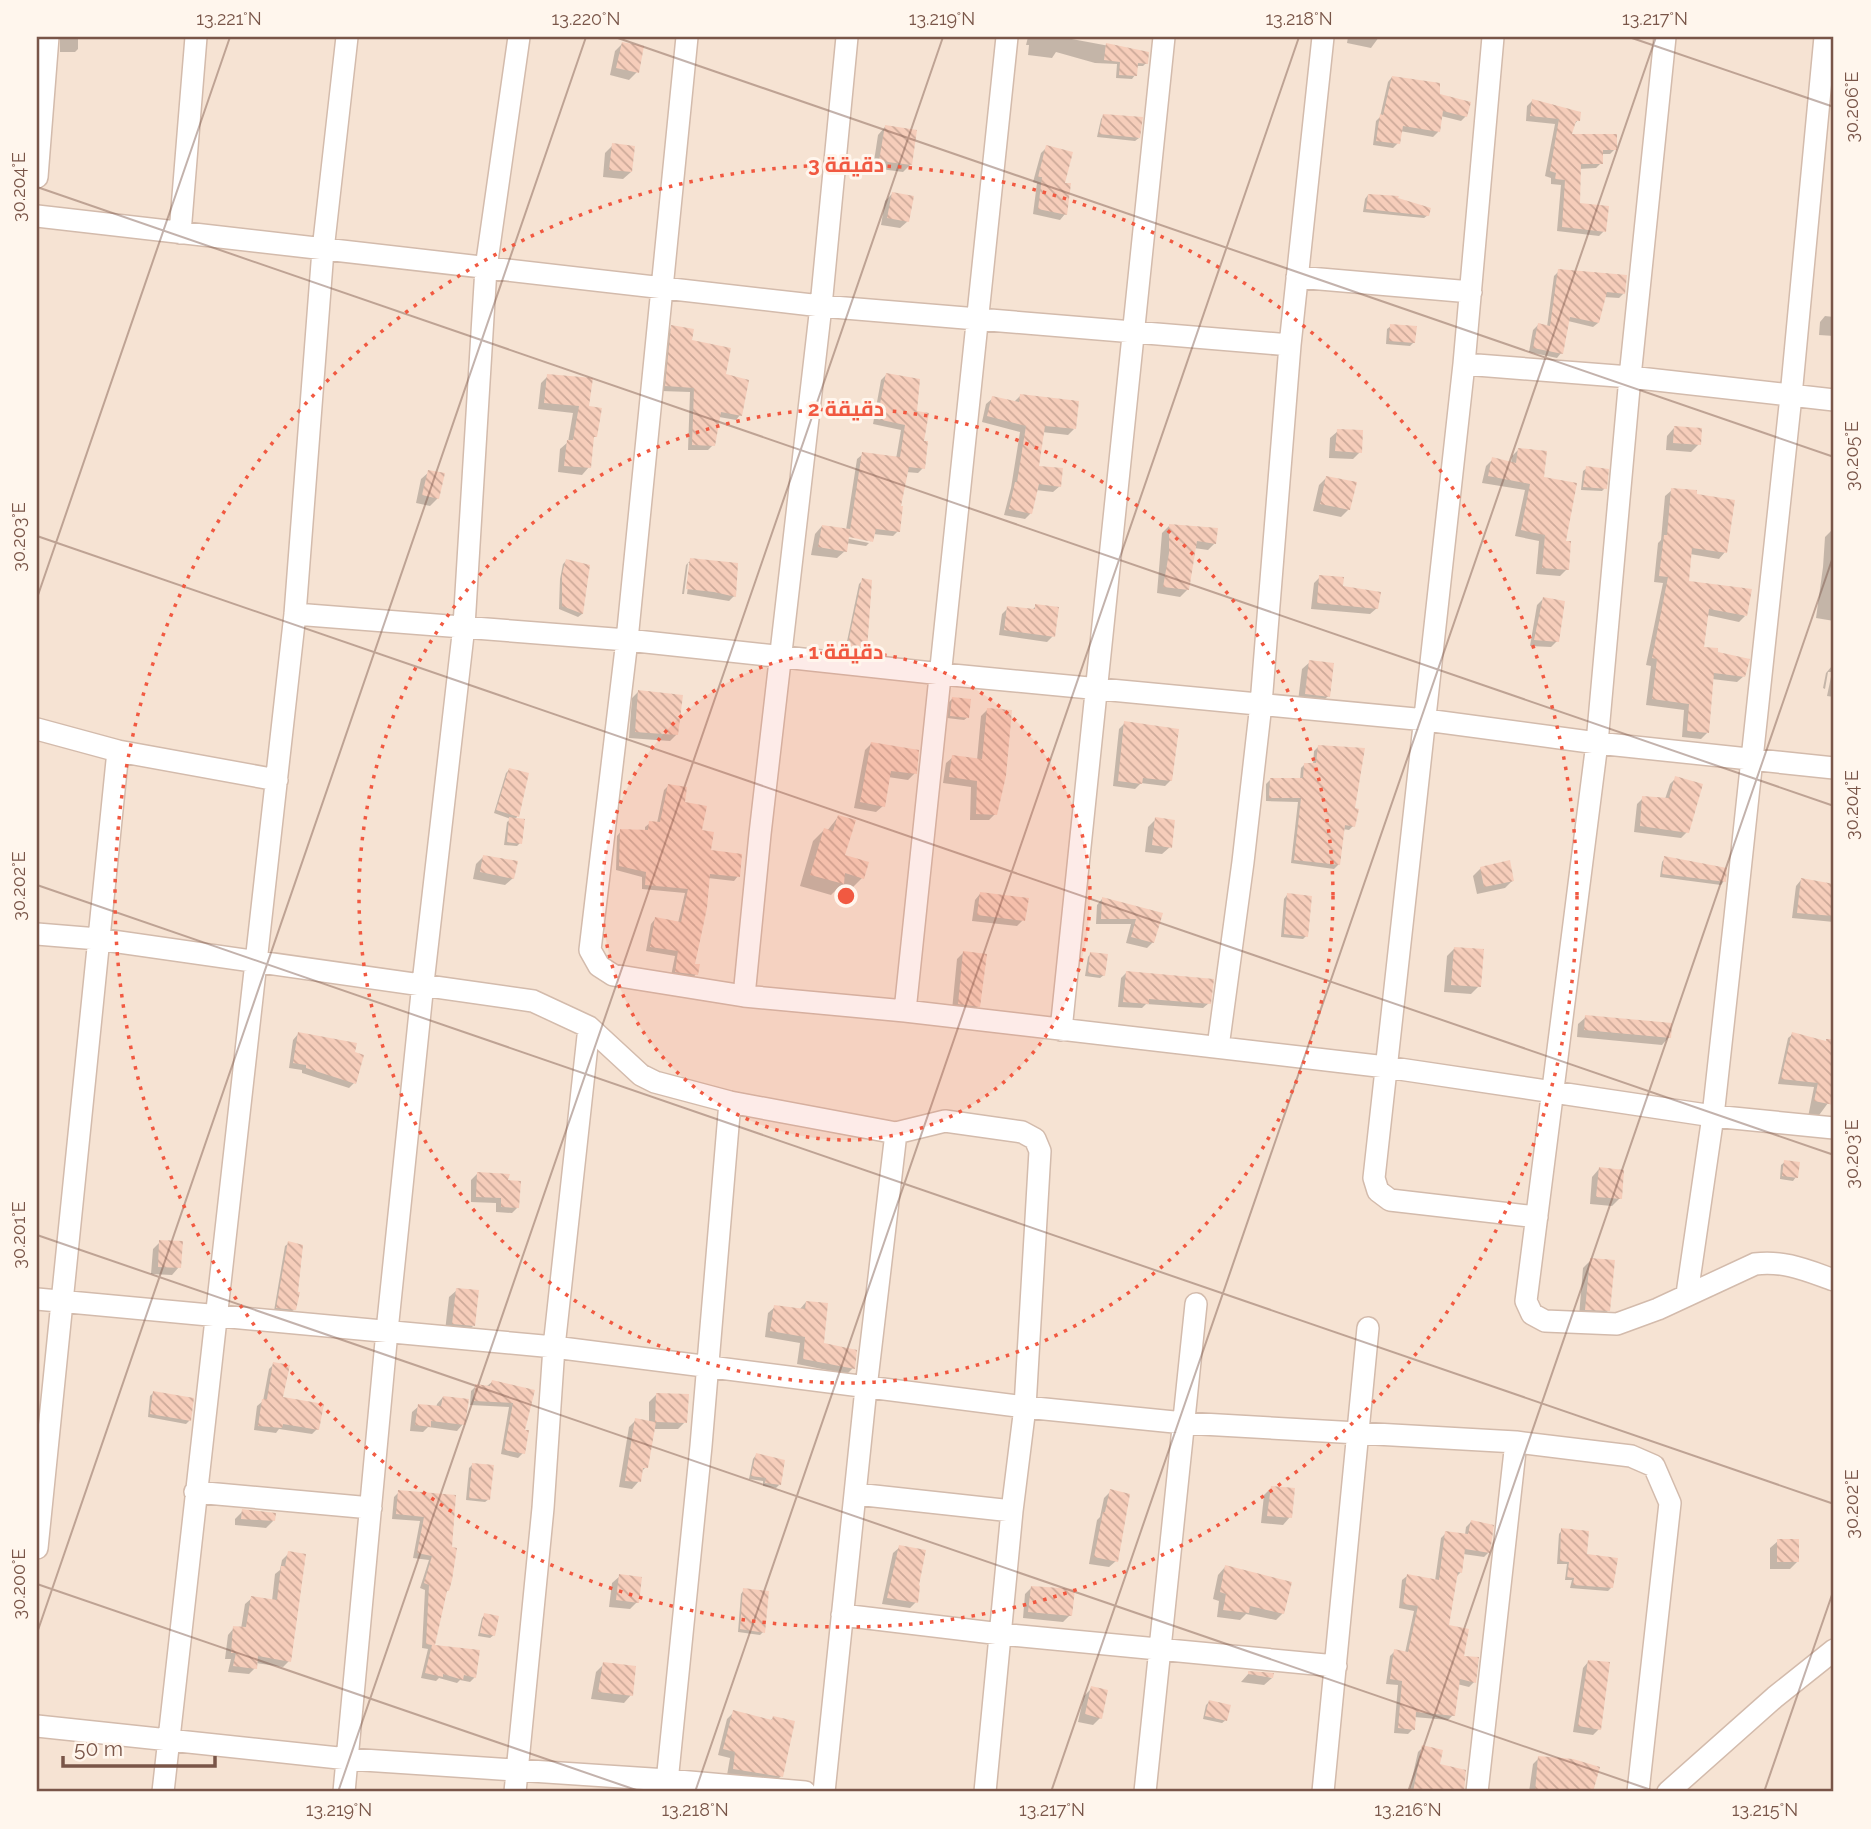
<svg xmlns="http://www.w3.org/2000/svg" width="1871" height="1829" viewBox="0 0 1871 1829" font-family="Raleway,Cairo,sans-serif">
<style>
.residential{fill:#f6e3d3}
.shadow{fill:#0003}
.building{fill:url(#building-back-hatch)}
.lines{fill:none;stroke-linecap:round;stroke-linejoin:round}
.street-casing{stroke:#d3bbac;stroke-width:24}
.street{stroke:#fff;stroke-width:21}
.ticks{fill:none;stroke:#795548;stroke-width:2;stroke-opacity:0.45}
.ring{fill:none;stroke:#f15941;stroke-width:3.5;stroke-dasharray:3.5 7}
.centre{fill:#f15941;stroke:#fff6ed;stroke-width:3.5}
.ring-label{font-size:21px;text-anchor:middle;font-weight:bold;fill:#f15941;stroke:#fff6ed;stroke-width:6;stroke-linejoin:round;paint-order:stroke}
.neatline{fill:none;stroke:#795548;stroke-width:2.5}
.ticks-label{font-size:18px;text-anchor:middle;fill:#795548}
</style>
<defs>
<pattern id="building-back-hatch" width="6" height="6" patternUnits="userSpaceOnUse" patternTransform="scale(1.75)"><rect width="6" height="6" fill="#f6cdba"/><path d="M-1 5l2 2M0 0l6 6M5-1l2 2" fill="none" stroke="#cca999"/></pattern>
</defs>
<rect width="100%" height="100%" fill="#fef2e5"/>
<path class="residential" d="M37,37h1797v1755h-1797z"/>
<path class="shadow" d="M60,37h18v12l-3,3h-15z
M1028,37h33l86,16 -1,10 -3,3h-7l-1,9 -3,4 -16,-1 1,-14 -22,-1 -39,-11 -4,6 -24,-3 1,-10h-3z
M1348,37h31l-8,11 -24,-5z
M622,44l15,28 -8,8 -19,-5 5,-24z
M1392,77l46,18 28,21 -5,5 -20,-5 -3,16 -5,5 -33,-6 -2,12 -5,5 -20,-3 3,-24 4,-4 8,-35z
M1532,101l46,19 -5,6 -3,10 45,13 -5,5h-9v9l-5,5 -17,1 -1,36 26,26 -5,5 -42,-5 4,-46 -10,-1v-6l-6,-2 10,-52 -29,-3 1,-15z
M1104,115l35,23 -4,3 -38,-4 4,-18z
M885,127l25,38 -7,7 -30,-4 5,-33z
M613,145l18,27 -8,7 -20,-2 2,-24z
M1047,147l16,37 2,30 -5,6 -27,-6 4,-31 -4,-1 8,-29z
M893,193l15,28 -8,7 -19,-3 4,-24z
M1368,195l60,20 -4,3 -61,-6 2,-13z
M1559,271l65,22 -5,5 -15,-1 -6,26 -5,4 -25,-6 -7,32 -4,5 -28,-6 4,-22 5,-5 9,2 7,-51z
M1825,316l9,1v19l-15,-1 1,-13z
M1391,326l23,16 -4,4 -24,-2 1,-15z
M672,327l18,14 34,34 16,40 -4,5 -17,-3 -6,28 -5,5h-20l2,-58 -29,-1 6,-59z
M886,375l29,37 7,30 1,26 -5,5 -12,-1 -7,35 -1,24 -5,5 -20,-2 -3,8v-2l-29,-6 -1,3 29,6 -3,3 -20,-3 -1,8 -8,7 -26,-3 4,-21 7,-8 24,4 11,-71 6,-5 33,5 5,-29 -28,-6 8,-44z
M548,376l39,31 8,29 -3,3 -3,28 -7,8 -24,-3 2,-23 8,-7 5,-29 -35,-4 3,-26z
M1021,395l53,34 -6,6 -26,-3 -5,36 23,18 -7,6 -17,-2 -5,23 -6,6 -21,-4 7,-27 9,-56 -38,-10 4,-18 7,-6 21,4z
M1674,428l25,16 -8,8 -25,-2 1,-14z
M1338,431l22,21 -7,7 -24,-1 1,-20z
M1519,449l23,29 22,64 3,27 -7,7 -24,-2 3,-33 -24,-5 10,-46 -43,-7 4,-17 7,-7 18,5 1,-8z
M1587,468l18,20 -3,3 -21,-1 2,-19z
M429,472l9,26 -8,8 -14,-3 5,-24z
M1326,478l23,31 -8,8 -28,-6 6,-26z
M1672,490l53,62 -6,7 -29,-5 -3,29 58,33 -6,6 -32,-7 -5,34 14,4 28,23 -7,6 -25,-3 -5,54 -6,6 -19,-2 2,-27 -38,-5 5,-39 -5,-1 17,-82 -9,-1 4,-39 3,-3 4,-44z
M1169,526l46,17 -7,7 -14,-2 -7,42 -7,7 -23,-4 5,-60z
M1831,531h3v90l-18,-3 7,-51 2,-30z
M691,560l43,36 -5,5 -42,-7 4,-31h-3z
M566,561l22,5 -6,48 -4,3 -19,-8 1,-30 3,-15z
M688,563l-4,31h-2l4,-29z
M1320,577l22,10 35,21 -7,6 -59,-5 3,-26z
M863,580l2,69 -3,3 -17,-1 14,-67z
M1543,599l14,42 -6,6 -21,-1 7,-41z
M1036,606l17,30 -6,6 -48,-7 3,-21 6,-6 23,3z
M1310,662l18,34 -8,8 -22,-3 4,-32z
M1832,666l2,1v30l-7,-1 5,-24h-4l-3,17 -2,-1 3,-15z
M638,692l39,42 -7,7 -41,-3 3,-40z
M952,699l16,18 -4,3 -17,-2 2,-16z
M988,709l7,105 -6,6h-19l1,-33 -28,-4 3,-20 7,-6 24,3 4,-44z
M1125,723l46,57 -6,6 -24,-3 -6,6 -22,-3 6,-57z
M871,744l44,29 -7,7 -20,-3 -5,29 -7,6 -22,-4 11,-58z
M1319,746l34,63v17l-4,4 -6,-1 -5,36 -4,4 -43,-6 7,-61 -32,-1v-17l4,-4h30l1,-12 4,-4 8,1 1,-14z
M509,770l18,5 -10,42 -3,3 6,23 -3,3 -13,-1 3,-23 4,-3 -17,-6 12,-40z
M1676,778l11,54 -6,6 -47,-6 3,-28 6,-6 22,1 5,-15z
M669,785l31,47 9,20 29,24 -4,5 -26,-3 -15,87 3,9 -4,5 -21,-3 4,-20 -29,-5 5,-27 4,-5 23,4 7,-30 -43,-4v-12l-26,-7 1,-34 4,-5 24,1v-5l5,-4h7l7,-33z
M838,817l5,39 19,22 -11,11 -11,-3 -9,9 -31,-9 13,-45 11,-11 3,1z
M1156,819l14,28 -8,7 -17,-2 3,-25z
M484,856l29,22 -8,7 -32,-6 3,-15z
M1665,858l59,23 -3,4 -61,-8 2,-15z
M1481,868l32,12 -8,8 -28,6 -4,-18z
M1801,880l33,6v36l-42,-4 4,-32z
M980,894l43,26 -6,6 -45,-5 3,-21z
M1287,895l19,41 -3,3 -22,-2 3,-38z
M1102,899l59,15 -8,28 -6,6 -21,-5 5,-19h-35l1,-19z
M1455,948l24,38 -8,8 -27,-2 3,-36z
M964,952l15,54 -7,6 -20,-2 5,-51z
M1091,953l13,22 -4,3 -15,-2 3,-19z
M1126,973l83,30 -6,5 -57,-4 -4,4 -24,-1 3,-29z
M1586,1017l83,20 -7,8 -85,-8 1,-13z
M298,1034l56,49 -5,5 -47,-15v-3l-13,-2 4,-28z
M1793,1034l41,12v38l-6,19 -11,15 -9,-1 6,-30 -36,-3 10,-46z
M1785,1162l11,15 -3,4 -13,-2 1,-14z
M1599,1169l21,29 -8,8 -22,-2 2,-27z
M477,1174l29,8 12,25 -6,6 -16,-1v-9l-25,-1v-22z
M160,1242l19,25 -7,8 -21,-1 2,-25z
M289,1243l6,66 -4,3 -17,-1 11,-65z
M1591,1260l18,50 -8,7 -22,-1 4,-48z
M457,1290l16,36 -7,7 -21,-2 4,-34z
M806,1302l16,42 31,24 -6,6 -50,-10 3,-21 -35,-6 3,-24 7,-6 25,2z
M274,1364l7,34 36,31 -5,5 -33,-5 -3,4 -22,-3 3,-24 6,-5 6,-32z
M492,1382l41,9 -10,40v22l-5,5 -17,-4 8,-47 -39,-2 1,-14 5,-5h11z
M153,1393l37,27 -4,4 -38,-7 2,-21z
M656,1395l29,27 -7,7h-25l-7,38 -6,6 -1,8 -7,8 -13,-2 10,-60 7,-7 13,2v-20z
M443,1397l20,27 -6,7 -29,-4 -5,5 -13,-1 2,-19 7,-6 17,2 1,-4z
M756,1455l24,29 -4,4 -13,-2v-5l-14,-2 4,-20z
M472,1465l17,34 -4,3 -19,-2 3,-32z
M1271,1488l19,29 -7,8 -22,-2 3,-28z
M1111,1491l5,70 -7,6 -20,-3 8,-44 3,-3 4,-19z
M399,1492l55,5 -10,96 -11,54 42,30 -5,5 -10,-2 -3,3 -18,-5 -3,3 -15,-3 7,-29 -6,-1 3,-58 -5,-2 9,-28 -16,-2 7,-37 -28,-2 2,-22z
M243,1511l31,9 -8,8 -31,-3v-6z
M1471,1522l18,30 -5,5 -21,-3 -2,18 -5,5 -10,49 28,56 -5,5 -12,-3 -4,31 -5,5 -34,-3 -1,12 -5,5 -14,-1 4,-48 -12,-1 4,-28 5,-5 10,2 9,-42 -15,-3 3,-28 5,-4 28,5 6,-43 5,-5 19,2 1,-8z
M1562,1530l50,57 -4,4 -38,-3 2,-8h-7l2,-16h-10l2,-30z
M1778,1541l19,21 -7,7h-20v-21z
M900,1547l16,55 -6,6 -28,-4 11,-51z
M289,1553v108l-6,6 -27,-4 -1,5 -6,6 -21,-2 3,-13h-6l3,-24 6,-7 7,1 4,-25 7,-6 20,3 3,-27 5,-4 2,-10z
M1225,1567l58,46 -7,7 -30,-6 -6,6 -23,-3 2,-16 -6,-2 5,-24z
M620,1576l17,26 -7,7 -21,-2 3,-24z
M1032,1587l38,28 -7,7 -40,-4 2,-24z
M744,1590l19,42 -3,3 -22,-3 3,-38z
M485,1615l9,20 -4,3 -12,-2 4,-18z
M1588,1662l11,67 -6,6 -20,-3 10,-64z
M604,1664l27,31 -7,8 -33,-4 5,-27z
M1249,1673l23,5 -8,7 -23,-3z
M1092,1688l8,30 -7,7 -15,-3 6,-26z
M1209,1702l17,18 -4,3 -19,-4 3,-14z
M734,1712l36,9 3,-3 8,58 -7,7 -47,-8 3,-17 -12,-3 9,-36z
M1423,1747l15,19 26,5 -1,21h-54l9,-40z
M1539,1758l59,10 -5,24h-64l4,-28z"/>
<path class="building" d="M622,42l22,4 -5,27 -23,-5z
M1106,43l43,9 -1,12 -10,-1 -1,13 -18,-1 1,-13 -16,-2z
M1392,76l48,7v11l31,8 -4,15 -24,-6 -3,21 -37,-6 -3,18 -24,-3 4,-27 3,1z
M1532,99l49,13 -1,9h-4l-4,13h45v16h-14v14h-22l-1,39 29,3 -3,26 -44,-5 3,-47 -10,-1 1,-6 -6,-2 9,-52 -29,-3z
M1103,114l40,3 -3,21 -41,-4z
M885,125l32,5 -5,35 -33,-4z
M612,143l23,3 -3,26 -23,-2z
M1046,145l27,7 -8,31h6l-4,32 -29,-6 4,-32h-4z
M892,192l22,4 -5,26 -22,-4z
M1368,194l31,2 -1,2 33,10 -2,8 -63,-7z
M1558,269l69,6 -2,19 -18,-2 -8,31 -29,-6 -7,37 -30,-6 5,-25 12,3z
M1390,324l27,2 -2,17 -26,-2z
M671,325l23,4 -2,11 39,8 -5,26 23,6 -7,36 -21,-4 -6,34 -23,-1 2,-57 -29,-2z
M886,373l34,6 -3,32 12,2 -5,28h4l-3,28 -16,-2 -8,39h2l-3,26 -24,-3 -3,13 -24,-5 13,-85 38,5 5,-32 -28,-6z
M547,374l46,4 -4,28 13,2 -5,29h-3l-3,31 -27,-2 3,-26h6l6,-34 -35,-3z
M1020,394l59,7 -3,28 -31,-3 -6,40 24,2 -2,19 -22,-3 -7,30 -23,-5 6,-27h2l9,-56 -39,-10 5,-20 27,6z
M1674,426l28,2 -1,17 -28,-2z
M1337,429l26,1 -1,23 -27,-2z
M1518,448l29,3 -3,26 33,6 -11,58h5l-2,29 -27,-2 3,-33 -24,-5 9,-46 -42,-8 4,-19 24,6z
M1586,466l23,3 -2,20 -24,-2z
M428,470l17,3 -6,26 -17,-4z
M1326,476l31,6 -7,28 -30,-6z
M1671,488l26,2v4l38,6 -8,53 -35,-5 -3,33 63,8 -5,27 -38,-7 -5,38 14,1v4l32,7 -5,18 -31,-4 -5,60 -22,-2 2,-27 -37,-5 5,-40 -5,-1 16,-81 -9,-1 5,-41h3z
M1169,524l49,4 -2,16 -19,-3 -8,49 -26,-3 6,-34z
M822,525l28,4 -3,23 -29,-5z
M690,558l48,5 -2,34 -22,-5 -28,-3z
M566,559l24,6 -7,49 -21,-8v-32z
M1319,575l25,2 -1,9 38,6 -3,17 -61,-6z
M862,578l10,2 -5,70 -20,-2z
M1543,597l22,4 -6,41 -25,-2z
M1035,604l24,3 -4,30 -51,-7 3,-24 28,3z
M1309,660l25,3 -4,34 -25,-3z
M638,690l45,5 -5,40 -43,-3z
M952,697l19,2 -2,19 -19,-2z
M987,708l25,2 -6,66 -9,39 -21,-1 1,-33 -28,-4 3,-22 30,4z
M1124,721l55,8 -7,52 -29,-3 -1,6 -24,-3z
M871,742l48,8 -2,24 -26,-3 -6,36 -25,-5z
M1318,745l47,3 -10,60 4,1 -4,18 -10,-2 -5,40 -46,-5 7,-62h-32l1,-20h33l1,-15h12z
M509,768l20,5 -10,44 -23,-7z
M1675,776l28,8 -14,49 -49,-7 2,-30 27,2z
M668,784l19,3 -2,15 22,4 -5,24 12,2 -3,18 31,4 -2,23 -30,-3 -3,34 -12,56h5l-2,11 -23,-3 3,-21 -28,-4 5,-30 26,5 7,-33 -43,-4 1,-13 -27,-6 1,-37 28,1 1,-9 11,1z
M838,815l18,5 -11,35 24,7 -5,17 -19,-6 -1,11 -34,-9 14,-47 9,3z
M509,817l16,2 -3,25 -15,-2z
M1155,817l20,3 -3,28 -20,-3z
M483,855l35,6 -4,18 -34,-7z
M1664,856l63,12 -1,14 -64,-8z
M1510,860l4,21 -30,6 -4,-20z
M1801,878l33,6v32l-37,-3z
M980,892l49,6 -4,23 -48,-6z
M1287,893l25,3 -4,41 -24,-3z
M1102,897l61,16 -9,30 -23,-6 5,-18h-35z
M1454,947l30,2 -3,38 -30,-2z
M963,951l24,3 -7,53 -22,-3z
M1090,952l18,2 -3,22 -17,-3z
M1126,971l88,8 -3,25 -62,-5v5l-26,-2z
M1585,1015l87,8 -1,15 -87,-8z
M298,1032l59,11 -2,9 9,3 -8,29 -50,-16v-3l-13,-2z
M1792,1032l34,9v-2h8v66l-20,-4 4,-18 -37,-4z
M1784,1160l16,2 -2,16 -16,-2z
M1599,1167l25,3 -2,29 -26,-2z
M477,1172l33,2 -2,6 13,1 -2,27 -18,-1v-9l-25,-1z
M159,1240l24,1 -2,27 -23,-1z
M288,1241l15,4 -5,47h2l-4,18 -20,-2z
M1590,1258l25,2 -5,51 -25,-1z
M456,1288l23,2 -4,36 -23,-2z
M806,1301l22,2 -4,40 33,7 -2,19 -52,-10 2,-22 -35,-6 4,-26 31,4z
M273,1362l17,3 -7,32 41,7 -5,26 -36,-6 -1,4 -24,-2 4,-27h5z
M492,1380l43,10 -10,40h4l-4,24 -21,-4 9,-47 -39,-2 1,-17 15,2z
M153,1391l41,7 -3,23 -41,-7z
M656,1393l33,1 -2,29 -31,-1 -8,46h-5l-2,14 -16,-1 10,-63 20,4z
M443,1396l26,3 -4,26 -34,-4v6l-16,-2 3,-21 23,2z
M756,1453l29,7 -4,25 -16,-2 1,-5 -15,-2z
M472,1463l22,2 -4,35 -21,-2z
M1271,1486l24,2 -3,30 -25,-2z
M1110,1489l20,5 -12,68 -24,-5 9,-45h2z
M398,1490l58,5 -4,52 5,1 -5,32 -3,11h-2l-12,54 45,5 -4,28 -12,-3 -1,5 -20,-6v3l-18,-4 7,-28 -6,-1 3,-59 -5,-2 8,-27 -15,-3 7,-36 -28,-3z
M242,1509l34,4 -1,8 -34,-2z
M1471,1520l23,5 -4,28 -25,-4 -3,24 -4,-1 -9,53 20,4 -5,27 15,1 -3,26 -16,-4 -5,37 -39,-4 -1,18 -17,-2 4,-47 -12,-2 4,-30 14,3 10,-46 -15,-2 4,-30 32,6 6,-49 23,3z
M1561,1528l28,3 -2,23 31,4 -5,30 -40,-3 1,-7 -7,-1 2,-15 -9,-1z
M1777,1539h22v23h-22z
M899,1545l27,5 -7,35 1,1 -2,17 -31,-5z
M288,1551l18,3 -15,108 -33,-6 -1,13 -24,-3 3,-13h-5l2,-27 13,1 5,-31 26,4 4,-34h4z
M1225,1565l67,17 -8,32 -34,-8 -1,7 -26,-3 3,-16 -6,-2z
M619,1574l23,3 -3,26 -23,-3z
M1031,1586l44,3 -3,27 -44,-4z
M743,1588l26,3 -4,42 -25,-4z
M484,1613l15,3 -4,20 -15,-3z
M1588,1660l22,2 -9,68 -23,-4z
M603,1662l33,4 -3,30 -35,-4z
M1248,1671l26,2 -1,5 -25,-4z
M1091,1686l17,4 -6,29 -17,-5z
M1209,1700l22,5 -4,16 -22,-5z
M733,1710l39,10 1,-4 22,5 -12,56 -50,-8 2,-17 -12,-3z
M1422,1745l21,5 -3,14 26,6 -2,22h-51z
M1538,1756l35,3 27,8 -7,25h-58z"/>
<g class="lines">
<defs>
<path id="street" d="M687,37l-60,603 -37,310 9,16 14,9 131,21 161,15 481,56 327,49 121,12
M1493,37l-29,327 -90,814 4,13 12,9 147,17
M1665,37l-35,340 -33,366 -71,558 6,13 13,7 72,3 41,-15 97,-45c29,-4 53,7 79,16
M37,177l11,-140
M37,216l784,90 469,39
M180,233l16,-196
M1297,277l174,15
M1464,364l166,13 204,23
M295,614l332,26 315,34 484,46 171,23 237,25
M37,729l81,22 159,29
M37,934l61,5 435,62 56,26 52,48 14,7 75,20 166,31 49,-12 77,11 13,7 5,12 -15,256 -13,104 -27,281
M744,996l16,-162 61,-528 26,-269
M905,1011l102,-974
M1061,1030l103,-993
M1218,1047l25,-185 18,-158 29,-359 33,-308
M1687,1294l26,-178 22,-199 56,-521 34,-359
M37,1299l517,48 471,60 159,16 332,19 115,14 23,10 16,37 -32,289
M195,1492l176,16
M856,1494l156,17
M37,1548l81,-797
M842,1615l159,19 335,32
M37,1726l311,33 319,21 138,12
M163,1792l132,-1178 28,-364 24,-213
M344,1792l43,-461 36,-348 41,-357 22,-358 33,-231
M515,1792l28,-284 11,-161 35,-320
M666,1792l35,-346 29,-344
M824,1792l42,-404 30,-255
M1145,1792l51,-488
M1323,1792l45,-464
M1477,1792l39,-350
M1668,1792l107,-95 59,-47"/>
</defs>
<use href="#street" class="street-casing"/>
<use href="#street" class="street"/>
</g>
<path class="ticks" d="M615,37l1219,420M1629,37l205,70M37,187l1797,619M37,536l1797,619M37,598l193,-561M37,885l1797,619M37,1235l1620,557M37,1584l605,208M37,1633l549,-1596M338,1792l605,-1755M695,1792l604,-1755M1051,1792l605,-1755M1408,1792l426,-1238M1764,1792l70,-203"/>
<circle cx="846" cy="896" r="244" fill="#f15941" fill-opacity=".12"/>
<g class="ring">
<circle cx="846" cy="896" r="244"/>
<circle cx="846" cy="896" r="487"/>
<circle cx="846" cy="896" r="731"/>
</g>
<circle cx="846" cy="896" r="10" class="centre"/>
<g class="ring-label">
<text x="846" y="172">3 دقيقة</text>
<text x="846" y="416">2 دقيقة</text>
<text x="846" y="659">1 دقيقة</text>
</g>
<rect width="1871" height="1829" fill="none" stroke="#fff6ed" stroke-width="77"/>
<path d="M63 1756v10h152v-10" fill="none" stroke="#795548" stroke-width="3.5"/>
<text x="74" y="1756" font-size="21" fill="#795548" stroke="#fff6ed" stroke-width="5" paint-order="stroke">50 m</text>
<rect x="38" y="38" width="1794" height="1752" class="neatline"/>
<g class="ticks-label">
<text x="229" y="25">13.221°N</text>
<text x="586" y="25">13.220°N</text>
<text x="942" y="25">13.219°N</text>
<text x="1299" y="25">13.218°N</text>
<text x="1655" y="25">13.217°N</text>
<text transform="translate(1852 107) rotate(-90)" y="6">30.206°E</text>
<text transform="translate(19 187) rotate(-90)" y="6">30.204°E</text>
<text transform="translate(1852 456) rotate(-90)" y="6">30.205°E</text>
<text transform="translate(19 537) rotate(-90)" y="6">30.203°E</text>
<text transform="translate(1852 805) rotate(-90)" y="6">30.204°E</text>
<text transform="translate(19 886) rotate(-90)" y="6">30.202°E</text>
<text transform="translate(1852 1154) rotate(-90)" y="6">30.203°E</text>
<text transform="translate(19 1235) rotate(-90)" y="6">30.201°E</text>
<text transform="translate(1852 1504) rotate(-90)" y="6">30.202°E</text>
<text transform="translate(19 1584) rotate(-90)" y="6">30.200°E</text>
<text x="339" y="1816">13.219°N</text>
<text x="695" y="1816">13.218°N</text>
<text x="1052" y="1816">13.217°N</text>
<text x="1408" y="1816">13.216°N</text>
<text x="1765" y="1816">13.215°N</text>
</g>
</svg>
